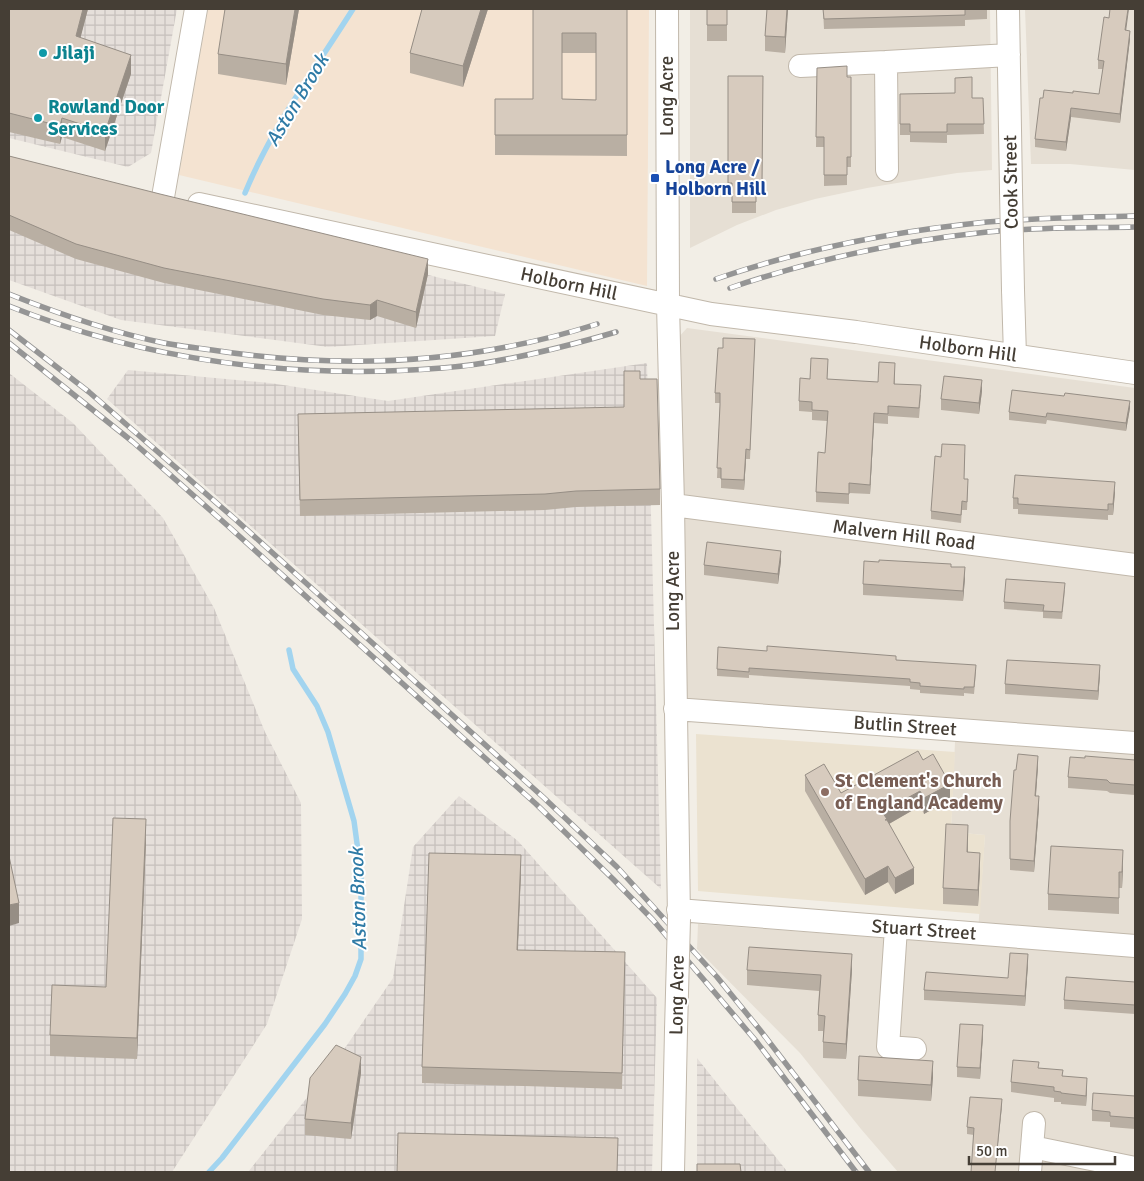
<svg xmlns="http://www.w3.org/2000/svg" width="1144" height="1181" viewBox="0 0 1144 1181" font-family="Signika,sans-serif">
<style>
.residential{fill:#e6dfd4}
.commercial{fill:#f4e3d1}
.industrial{fill:url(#industrial-grid)}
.education{fill:#ebe2d0}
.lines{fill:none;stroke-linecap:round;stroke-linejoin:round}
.stream{stroke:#a2d4ef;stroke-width:5.5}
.minor-casing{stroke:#c1b8ab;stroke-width:24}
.minor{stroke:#fff;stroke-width:22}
.rail-casing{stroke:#959595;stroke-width:5.5}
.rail{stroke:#fff;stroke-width:4;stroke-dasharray:11;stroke-linecap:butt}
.minor-bridge-casing{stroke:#c1b8ab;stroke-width:24;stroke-linecap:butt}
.minor-bridge{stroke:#fff;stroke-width:22}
.wall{fill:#b9afa3;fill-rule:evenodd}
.shaded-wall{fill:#968e85}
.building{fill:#d7cbbe;stroke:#968e85;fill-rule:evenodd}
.culture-dot{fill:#0f9aa8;stroke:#fff;stroke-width:2}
.transit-dot{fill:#1a4fb4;stroke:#fff;stroke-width:2}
.education-dot{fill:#8d6e63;stroke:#fff;stroke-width:2}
.labels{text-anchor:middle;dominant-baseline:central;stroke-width:4;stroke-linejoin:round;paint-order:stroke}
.culture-label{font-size:19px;font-weight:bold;fill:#0d838f;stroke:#fff;text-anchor:start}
.street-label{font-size:19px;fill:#453e35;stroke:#fff}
.transit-label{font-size:19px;font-weight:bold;fill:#164399;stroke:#fff;text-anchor:start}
.education-label{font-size:19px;font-weight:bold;fill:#785e54;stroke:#fff;text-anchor:start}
.water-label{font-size:20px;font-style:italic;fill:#2f7ba6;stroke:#fff}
</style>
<defs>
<pattern id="industrial-grid" width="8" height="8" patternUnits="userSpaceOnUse" patternTransform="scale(1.25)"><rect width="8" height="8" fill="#e5dfda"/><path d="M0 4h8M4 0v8" fill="none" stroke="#c6c0bc"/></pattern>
</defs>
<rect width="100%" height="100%" fill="#f2eee6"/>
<path class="residential" d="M690,9h300l2,161 -35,3 -90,15 -52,11 -39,11 -39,15 -47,23z
M1025,9h110v161l-65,-6h-39z
M687,328l448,60v784h-237l-37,-43 -61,-76 -103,-104 1,-25 279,21 8,-110 -34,-3 5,-112 -277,-22 -2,-359z"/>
<path class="commercial" d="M208,9h441l-2,277 -468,-111z"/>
<path class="industrial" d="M9,9h168l-26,144 -23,14 -119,-29z
M9,171l496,123 -10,42 -167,11 -207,-27 -112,-40z
M647,363l14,526 -554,-490 21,-29 142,13 118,18z
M9,373l64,50 90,95 51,90 51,124 36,71 1,116 -35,105 -95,148h-163z
M459,796l59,45 139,157 -5,174h-404l88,-111 57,-83 20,-131z
M697,1058l89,112 1,2h-90z"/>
<path class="education" d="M696,734l259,18 -4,80 34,3 -5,79 -282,-23z"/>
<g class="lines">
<path class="stream" d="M245,193c27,-66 70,-124 108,-184
M209,1172l13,-14 103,-134 20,-30 10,-18 6,-17v-86l-7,-52 -26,-89 -11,-26 -24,-37 -4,-19"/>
<defs>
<path id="minor" d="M667,9l1,296 5,200 6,414
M1008,9l3,181
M800,66l86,-4
M887,170l-1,-108 123,-7
M163,197l33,-188
M199,204l512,110 145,18 279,41
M1013,290l2,66
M673,505l462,60
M675,709l460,34
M678,910l457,36
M896,928l-8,119 27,2
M1032,1147l103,21
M673,1172l3,-142
M1030,1172l4,-49"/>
</defs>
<use href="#minor" class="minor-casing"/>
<use href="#minor" class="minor"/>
<defs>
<path id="rail" d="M716,279c87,-30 180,-48 271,-57 49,-4 99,-5 148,-6
M730,288c82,-28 170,-47 257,-56 49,-5 99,-4 148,-5
M9,294c50,20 102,38 155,49 16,3 32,5 48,7 129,20 260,14 385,-26
M9,306c137,55 286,74 433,62 57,-4 119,-20 174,-36
M9,330l80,62 146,127 308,278 74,70 100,110 43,53 109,142
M9,343l124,99 95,84 308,278 77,75 40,41 103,121 100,131"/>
</defs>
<use href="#rail" class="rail-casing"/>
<use href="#rail" class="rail"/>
<defs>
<path id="minor-bridge" d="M1011,190l2,100
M676,1030l3,-111"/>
</defs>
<use href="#minor-bridge" class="minor-bridge-casing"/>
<use href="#minor-bridge" class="minor-bridge"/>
</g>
<path class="wall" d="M9,9h79l-8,29 51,36 -26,77 -43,-14 -2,7 -51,-12z
M299,9l-13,76 -68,-11v-20z
M422,9h66l-25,78 -53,-14v-20z
M533,9h94v147l-132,-1v-56h38zM562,53h34v47l-34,-1z
M707,9h20v32h-20z
M767,9h21l-3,44 -20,-2v-15z
M823,9h164v10l-22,1v6l-141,3z
M1109,18l17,13 4,8 -10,84 -49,-6 -5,34 -31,-4v-8l8,-41 30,-5 26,1 4,-25h-5v-9z
M817,68l30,9h4v90h-4v18l-23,1v-39h-8z
M728,76h35l-1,116h-6v21h-24v-19h-4z
M900,94l72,4h11l1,36 -37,1v8l-37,-1v-7h-10z
M9,156l419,118 -12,54 -39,-12 -7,4 -47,-5 -159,-32 -88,-24 -67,-29z
M755,339l-5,120h-4l-2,31 -23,-2v-10h-4l3,-75h-5v-10l8,-45z
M828,369l-1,11 51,2 17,-9v11l26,11 -2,23 -31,-2v8l-14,-1 -4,71 -21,-1v11l-33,-2v-10l9,-39 2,-32 -15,-1v-8l-13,-1v-10l11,-22z
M640,379l20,110v16l-84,2 -31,3 -245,6 -2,-86 326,-23z
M982,391l-3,23 -38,-4v-11z
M1130,408l-4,23 -79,-11 -1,4 -37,-4v-8z
M965,453l-1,26 4,8 -1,23h-5l-1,13 -30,-4v-8l10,-54z
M1115,492l-2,23h-5v5l-90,-6v-5h-5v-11z
M781,561l-3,23 -74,-9v-10z
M951,567l14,11 -2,23 -100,-6v-11z
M1065,590l-3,29 -19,-1v-6l-39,-3v-7z
M896,660l80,12 -2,22 -10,-1v3l-44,-3v-3l-10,-1v-3l-161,-11v3l-32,-2v-7z
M1100,674l-2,26 -93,-6v-10z
M923,760l27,39 -26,15 -4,-8 -31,18 25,60 -19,10 -7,-12 -23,13 -60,-104v-16l36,18z
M1135,760v35l-25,-2 -3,-2 -39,-3v-11z
M1038,766l-2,30 3,11 -5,65 -24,-2v-49l6,-51z
M146,840l-9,219 -87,-3v-21l56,-48z
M968,841v11l12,17 -2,37 -35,-2v-16z
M1123,866l-1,22h-3v26l-71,-4v-16z
M521,871l-3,79 107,18 -3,121 -200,-6v-16z
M1028,964l-3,42 -101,-6v-10l84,-12z
M747,970h105l-6,89 -23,-1v-27h-5v-16l1,-24 -72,-6z
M1135,982v32l-71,-5v-9z
M983,1035l-3,44 -23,-2v-10z
M1039,1068l24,8 24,13 -1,17 -25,-2v-2h-7v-4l-43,-6v-10z
M361,1073l-10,66 -46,-4v-16z
M933,1077l-2,24 -73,-5v-16z
M1135,1096v33l-25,-2v-5l-18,-1v-11z
M1002,1106l-28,29 -7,-1v-7z"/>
<path class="shaded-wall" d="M83,9h5l-12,46v-19z
M295,9h4l-13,76v-21z
M481,9h7l-25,78v-21z
M787,9h1l-3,44v-16z
M1128,9h1l-4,30v-9z
M1130,31v8l-10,84v-9z
M131,55v19l-26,77v-19z
M1071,108v9l-5,34v-9z
M62,118v19l-2,7v-18z
M428,259v15l-12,54v-16z
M377,300v16l-7,4v-15z
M982,380v11l-3,23v-11z
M1130,401v7l-4,23v-8z
M874,413v10l-4,71v-9z
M746,449v10l-2,31v-10z
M1115,482v10l-2,23v-11z
M781,551v10l-3,23v-10z
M965,567v11l-2,23v-10z
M1100,665v9l-2,26v-9z
M1038,756v10l-3,41v-11z
M950,784v15l-26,15v-16z
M920,791v15l-33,19 -5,-13z
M1039,796v11l-5,65v-11z
M146,819v21l-9,219v-21z
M968,825v16l-1,27v-16z
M1123,850v16l-1,22v-16z
M980,853v16l-2,37v-16z
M521,855v16l-4,94v-15z
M888,866v16l-23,13v-16z
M914,868v16l-19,10v-16z
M19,903v20l-10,3v-21z
M852,954v16l-6,89v-15z
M1028,954v10l-3,42v-10z
M983,1025v10l-3,44v-11z
M361,1057v16l-10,66v-16z
M933,1061v16l-2,24v-16z
M1087,1078v11l-1,17v-10z
M1002,1099v7l-7,66z"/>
<path class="building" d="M9,9h74l-7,27 55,19 -26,77 -43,-14 -2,8 -51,-13z
M225,9h70l-9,55 -68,-10z
M422,9h59l-18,57 -53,-13z
M533,9h94v126h-132v-36h38zM562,33h34v67l-34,-1z
M707,9h20v16h-20z
M767,9h20l-2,28 -20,-1z
M823,9h164h-22v6l-141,4z
M1110,9h18l-3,21 5,1 -10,83 -49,-6 -5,34 -31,-3 5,-41h3l1,-8 29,3v-2l26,3 5,-33 -6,-1 6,-43 5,1z
M847,66v11h4v80h-4v18h-23v-38h-8l1,-69z
M728,76h35l-1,105h-6v21h-24v-19h-4z
M972,77v21h11l1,26h-37v8h-37v-8h-10v-30l55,-1v-15z
M9,156l151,38 268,65 -12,53 -39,-12 -7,5 -47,-6 -159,-31 -88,-24 -67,-29z
M723,338l32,1 -5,111 -4,-1 -2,31 -23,-1v-11h-4l3,-63v-12h-5l3,-45h5z
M811,358l17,1 -1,20 51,3 1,-20 16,1 -1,21 27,1 -2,23 -31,-2v8l-14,-1 -4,72 -21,-2v11l-33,-2 2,-40 7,1 3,-42 -16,-1v-8l-13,-1 1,-23 10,1z
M624,371h16v8h17l3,110 -84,2 -31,3 -245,6 -2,-86 326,-7z
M944,376l38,4 -3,23 -38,-4z
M1012,390l52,6 1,-3 65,8 -4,22 -79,-10 -1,4 -37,-5z
M942,444l23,1 -1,34h4l-1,23 -5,-1 -1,14 -30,-4 4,-55 6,1z
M1015,475l100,7 -2,22h-5v6l-90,-6v-6h-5z
M707,542l74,9 -3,23 -74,-9z
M879,560l72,4v3h14l-2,24 -100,-7 1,-23 15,1z
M1006,579l59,4 -3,29 -19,-1 1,-6 -40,-3z
M767,646l129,10v4l80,5 -2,22h-10v2l-44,-3v-3l-10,-1v-3l-161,-11v4l-32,-3 1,-22 49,4z
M1007,660l93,5 -2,26 -93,-7z
M918,751l5,9 10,-6 17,30 -26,14 -4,-7 -38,21 5,7 -2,1h2l27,48 -19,10 -7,-12 -23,13 -60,-104 19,-11 17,29z
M1018,754l20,2 -3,40h4l-5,65 -24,-2v-38l4,-51h2z
M1085,756l50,4v25l-25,-2 -3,-3 -39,-3 2,-20 15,1z
M113,818l33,1 -9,219 -87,-3 2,-50 54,2z
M946,824l22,1 -1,27 13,1 -2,37 -35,-2z
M1051,846l72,4 -1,22h-3v26l-71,-4z
M429,853l92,2 -4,95 108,2 -3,121 -200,-6z
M9,856l10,47 -10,2z
M749,947l103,7 -6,90 -23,-2 2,-26 -7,-1 3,-40 -74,-5z
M1010,953l18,1 -3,42 -101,-6 2,-18 82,6z
M1066,977l69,5v23l-71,-5z
M960,1024l23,1 -3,43 -23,-1z
M336,1045l25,12 -10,66 -46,-4 5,-41z
M859,1056l74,5 -2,24 -73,-5z
M1013,1060l26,2 -1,6 25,2 -1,6 25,2 -1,18 -25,-3v-1l-7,-1v-4l-43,-5z
M1093,1093l42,3v22l-25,-2v-4l-18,-2z
M970,1097l32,2 -7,73h-24l3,-44 -7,-1z
M398,1133l220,5 -1,34h-220z
M697,1164h43l1,8h-44z"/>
<g class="culture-dot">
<circle cx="43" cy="53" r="5"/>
<circle cx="38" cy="118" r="5"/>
</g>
<rect class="transit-dot" x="650" y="173" width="10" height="10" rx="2.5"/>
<circle class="education-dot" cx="825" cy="792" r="5"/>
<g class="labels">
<g class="culture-label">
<text x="53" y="53">Jilaji</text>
<text x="48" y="107">Rowland Door<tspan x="48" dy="22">Services</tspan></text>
</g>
<g class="street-label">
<text transform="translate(667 96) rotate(-90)">Long Acre</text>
<text transform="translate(1011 182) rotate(-91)">Cook Street</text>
<text transform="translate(569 284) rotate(12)">Holborn Hill</text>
<text transform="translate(968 349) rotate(8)">Holborn Hill</text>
<text transform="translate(904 535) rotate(7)">Malvern Hill Road</text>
<text transform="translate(673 591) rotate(-90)">Long Acre</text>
<text transform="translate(905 726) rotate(4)">Butlin Street</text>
<text transform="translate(924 930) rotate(4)">Stuart Street</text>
<text transform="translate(677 995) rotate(-89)">Long Acre</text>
</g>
<g class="transit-label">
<text x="665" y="167">Long Acre /<tspan x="665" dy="22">Holborn Hill</tspan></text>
</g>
<g class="education-label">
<text x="835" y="781">St Clement's Church<tspan x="835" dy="22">of England Academy</tspan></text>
</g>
<g class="water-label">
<text transform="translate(297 100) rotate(-59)">Aston Brook</text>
<text transform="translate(358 899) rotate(-92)">Aston Brook</text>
</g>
</g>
<rect width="1144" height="1181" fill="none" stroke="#453e35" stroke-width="20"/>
<path d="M969 1156v8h146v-8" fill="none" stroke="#453e35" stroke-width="2.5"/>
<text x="976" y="1156" font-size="15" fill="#453e35" stroke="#ffffff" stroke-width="4" paint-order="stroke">50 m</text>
</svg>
